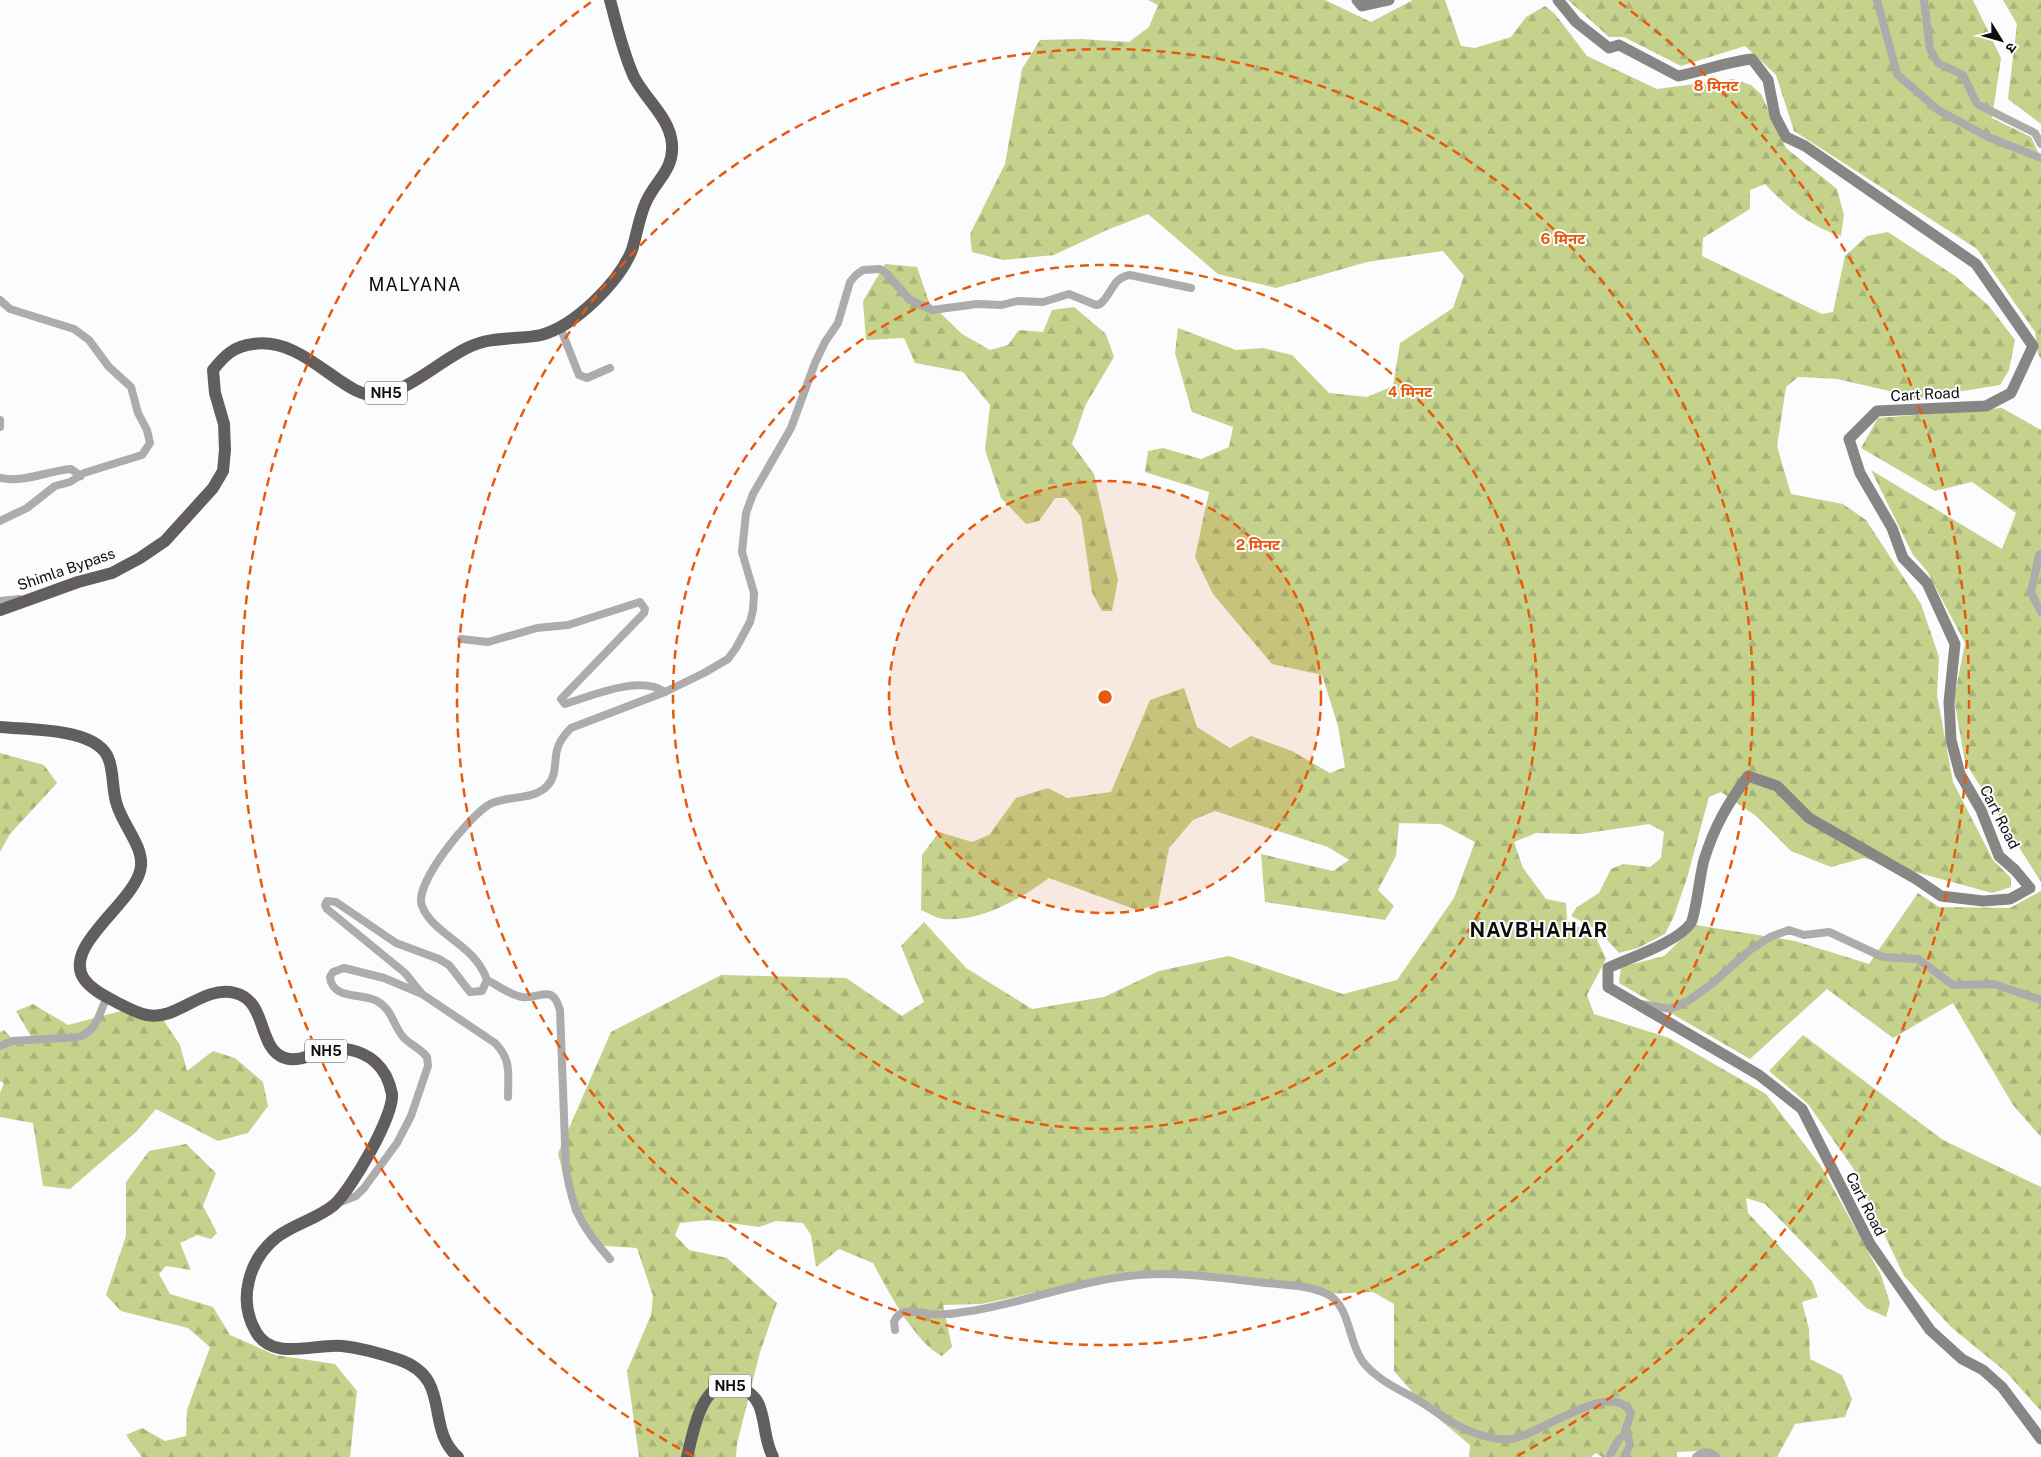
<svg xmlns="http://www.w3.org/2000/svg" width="2041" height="1457" viewBox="0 0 2041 1457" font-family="'Public Sans','Noto Sans Devanagari',sans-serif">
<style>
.forest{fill:url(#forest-firs)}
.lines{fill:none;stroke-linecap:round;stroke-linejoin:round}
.minor{stroke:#adabab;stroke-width:8}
.secondary{stroke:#888585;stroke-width:11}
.trunk{stroke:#625e5e;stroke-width:12}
.ring{fill:none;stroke:#e8590c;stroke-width:2.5;stroke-dasharray:9 6}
.labels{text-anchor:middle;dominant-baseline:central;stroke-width:4;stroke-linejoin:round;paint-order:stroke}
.shield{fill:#fafcfe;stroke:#545556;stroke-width:1}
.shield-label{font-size:14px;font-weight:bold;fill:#0d0d0e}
.street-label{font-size:15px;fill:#0d0d0e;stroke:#fafcfe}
.quarter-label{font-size:18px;letter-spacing:1px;fill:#0d0d0e;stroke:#fafcfe}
.district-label{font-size:20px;font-weight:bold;letter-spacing:1px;fill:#0d0d0e;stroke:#fafcfe}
.centre{fill:#e8590c;stroke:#fafcfe;stroke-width:2.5}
.ring-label{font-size:15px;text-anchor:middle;font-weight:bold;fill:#e8590c;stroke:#fafcfe;stroke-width:4;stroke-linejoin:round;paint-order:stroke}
</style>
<defs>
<pattern id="forest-firs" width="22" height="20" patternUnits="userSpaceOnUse" patternTransform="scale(1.25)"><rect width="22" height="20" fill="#c4d28b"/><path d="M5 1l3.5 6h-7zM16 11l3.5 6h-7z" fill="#a7b377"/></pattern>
</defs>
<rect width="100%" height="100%" fill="#fafcfe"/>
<path class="forest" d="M1148,0h177l46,22 42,-22h32l16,46 14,2 36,-11 15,-20 19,-11 10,8 32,42 70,33 76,-10 18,6 10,9 25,54 51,41 7,26 -3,21c-30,-9 -55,-29 -76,-52l-15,6v19l-47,29 -1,18 120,58 11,-2 12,-56 22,-20 21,-4 67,44 34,30 26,34 -6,30 -9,15 -80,13 -83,-19 -39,-2 -12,10 -9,59 14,48 52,10 23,16 55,84 18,53 -2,38 16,87 40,78 18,18v9l-19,6 -128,-35 -33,9 -40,-16 -35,-35 -35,-24 -12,5 -22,81 -13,38 -9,18 -27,14 -19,5 -21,-23 -27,-14 6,-9 22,-14 12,-24 12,-5 27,3 11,-9 3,-26 -15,-8 -68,10 -45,-1 -22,9 9,26 23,31 20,4 1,18 28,14 11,24 -19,36 7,19 75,24 97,56 55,72 60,109 9,28 -4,14 -20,-9 -101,-104 -19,-6 2,15 64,68 6,16 -16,5 7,27 1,30 32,16 10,24 -7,18 -50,7 -18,33h-77l-3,-6 -20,1v5h-75l-6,-4 -5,4h-122l1,-12 -43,-36 -33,-38v-67l-21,-12 -51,2 -75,-17 -110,-6 -156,33 -38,1 9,42 -10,9c-27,-13 -55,-67 -69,-93l-34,-14 -23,18 -5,-32 -8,-12 -27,-2 -17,6 -51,-7 -28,3 -5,12 14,15 38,8 50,45 -17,49 -23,92 -1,13h-97l-12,-86 24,-56 2,-19 -16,-48 -44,-3 -21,-33 -14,-59 53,-121 110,-57 125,3 56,38 22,-14 -23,-56 23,-24 42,46 66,41 72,-12 55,-26 70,-15 114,38 54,-14 57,-82 21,-56 -34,-18 -42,-1 -3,33 -18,34 16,16 -9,14 -120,-18 -4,-48 72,17 16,-11 -21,-13 -113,-36 -22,9 -24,28 -11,57 -21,5 -88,-32c-30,22 -68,44 -106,41 -7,-1 -15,-6 -22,-9l1,-55 17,-23 33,10 17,-7 27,-37 32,-10 19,10 44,-6 39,-92 34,-12 13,39 33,21 21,-12 41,15 38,22 15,-6 -7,-41 -16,-51 -50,-11 -59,-70 -18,-37 14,-65 -64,-20 3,-21 15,-3 38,11 28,-12 4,-20 -41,-15 -17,-59 3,-25 58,22 27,-2 29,7 37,38 38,4 26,-11 7,-43 53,-35 11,-32 -21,-25 -76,11 -91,26 -58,-14 -70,-60 -41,16 -53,25 -51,5 -31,-8 -2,-18 35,-70 17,-95 18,-29 41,-1 48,3 20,-15 9,-22z
M1568,0h405l28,58 -9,60 39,19 10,21v201l-3,-5 -3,-22 -58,-83 -183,-118 -18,-56 -31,-29 -64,20 -57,-29h-15z
M2003,0h38v124l-33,-25 9,-75z
M885,264l32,3 12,35 33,32 28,16 18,-5 11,-15 24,2 9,-22 22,-3 32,27 8,23 -28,47 -14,40 22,30 24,106 -6,31h-10l-10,-19 -11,-75 -15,-19h-11l-16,23 -13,3 -25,-26 -16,-48 5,-45 -27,-33 -48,-9 -11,-25 -38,2 -3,-39z
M2002,408l39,22v452l-76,-120 -11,-63 11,-56 -38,-72 -14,-16 -42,-85 131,79 14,-36 -44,-31 -37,9 -74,-43 17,-30z
M0,753l44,12 13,18 -47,51 -10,18z
M2041,891v246l-28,-32 -60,-102 -60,35 -66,-49 -77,70 -131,-76 2,-16 43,-11 32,-31 99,16 74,23 49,-71 21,14 71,1z
M33,1004l35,21 53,-14 39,4 20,30 7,26 26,-20 22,7 28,24 5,24 -20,27 -30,8 -62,-32 -20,23 -66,57 -27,-3 -10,-63 -33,-6v-24l4,-10 -4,-2v-49l4,-2 14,15 16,-4 -18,-30z
M1803,1035l140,105 98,47v224l-35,-39 -55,-45 -47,-51 -51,-108 -45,-64 -39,-33z
M186,1144l30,29 -13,33 14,27 -6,6 -14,-4 -17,8 11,27 -25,-4 -7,8 11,20 43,13 17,28 45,20 60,9 22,27 -7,66h-208l-16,-22 16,-7 23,13 21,-5 1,-26 23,-63 -22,-19 -67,-17 -15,-16 20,-59v-54l23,-31z"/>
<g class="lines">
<path class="minor" d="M1877,0l20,74 41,36 50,27 53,21
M1924,0l6,49 8,14 25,12 14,29 58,29 6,11
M0,300l10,9 64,20 15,11 20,27 22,20 7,26 9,17 3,13 -8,12 -58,18 -14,9 -15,4 -28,22 -27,13
M560,327l19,48 8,3 23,-10
M0,420v7
M0,478c24,5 47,-7 71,-9l10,7
M2041,554l-2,1 -8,38 10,19
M0,601l19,-2
M461,639l27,3 49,-14 31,-3 72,-23 5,7 -1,4 -83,86 4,5 3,-1c26,-8 72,-28 97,-11
M487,980c10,5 23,15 35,17 19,2 30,-14 38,13l6,159c7,43 16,58 44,90
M422,994l-17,-21 -78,-64 -2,-4 2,-4 9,1 60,41 43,16 10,6 21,27 12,-1 5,-11c-13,-37 -53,-44 -65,-74 -9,-22 48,-91 68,-102 17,-9 43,-3 57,-18 10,-10 7,-24 10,-36 2,-9 8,-16 14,-22l94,-36 39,-19 24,-14 8,-11 14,-26 3,-12 1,-17 -12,-41 4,-39 7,-19 38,-66 24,-65 10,-21 13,-19 12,-41 6,-7 7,-5 17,-1 6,4 24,27 22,10 45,-6 25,1 15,-4 26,1 26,-8 27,11 4,-1c13,-10 11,-26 30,-29l61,13
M1641,1004l29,5 18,-8 25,-18 37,-33 20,-13 19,-7 15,5 25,-3 54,25 35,2 35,26 41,-1 47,16
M0,1046l12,-5 67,-4c19,-7 20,-24 28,-40
M338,1203l18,-7 8,-8 33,-45 14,-27 17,-50 -1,-9c-6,-8 -16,-12 -23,-19 -11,-12 -11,-28 -27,-37 -15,-8 -45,-1 -47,-24l3,-5 11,-4 40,10 38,16 73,49c17,17 13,32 13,54
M895,1330l-1,-8c2,-5 5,-9 11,-10 8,-2 18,1 25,2 11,1 23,0 33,-2 54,-7 105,-28 158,-35 46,-7 92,0 137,5 21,3 49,2 69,12 24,12 21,49 36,68 15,19 38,28 58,40 12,7 22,16 34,22 17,9 37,17 56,15 28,-3 101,-62 120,-26l-7,22
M1609,1457l10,-18 5,-4 4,1 2,9 -6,12
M1696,1457c7,-6 14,-6 21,0"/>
<path class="secondary" d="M1357,0l5,6 27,-6
M1558,0l18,22 33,26 10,-3 59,31c25,-5 48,-14 74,-17l16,21 7,36 11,21 19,9 171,118 57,82 -22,47 -25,13 -109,5 -28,28 11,34 32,55 11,30 24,25 28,61 -6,58 2,38 9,34 21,36 18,46 16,14 15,18 -20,11 -27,2 -42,-5 -25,-17 -107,-61 -32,-32 -29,-10c-20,27 -34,51 -44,84 -4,13 -8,54 -13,63 -13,19 -62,35 -83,45v19l151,88 43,34 68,135 60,86 32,29 21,11 19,17 39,52"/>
<path class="trunk" d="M0,610l78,-28 34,-9 28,-15 25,-17 48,-53 10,-17 2,-21 -1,-26 -9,-31 -2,-23c11,-14 21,-24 40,-26 54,-8 91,58 128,51 30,-6 60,-35 88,-48 22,-11 49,-7 72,-12 34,-9 78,-53 91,-85 5,-16 7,-33 14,-48 10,-22 28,-32 26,-58 -2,-26 -26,-44 -38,-67 -11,-24 -17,-51 -24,-77
M0,727c27,3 99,0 109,33 5,14 3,31 8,45 6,20 26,41 24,61 -3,35 -80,79 -57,113 8,11 21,17 32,23 10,5 20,11 31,13 31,6 55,-30 88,-22 33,8 22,56 50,65 15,5 30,-6 45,-8 22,-4 45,5 56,26 2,4 5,13 6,18 2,22 -41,96 -58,111 -17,14 -40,19 -57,32 -28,22 -40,63 -21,95 17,30 59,11 86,14 19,2 40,8 58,14 53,19 24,67 58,97
M687,1457c6,-23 14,-80 49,-71 10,3 19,10 23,19 7,17 5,36 14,52"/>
</g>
<circle cx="1105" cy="697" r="216" fill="#e8590c" fill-opacity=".12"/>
<g class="ring">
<circle cx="1105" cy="697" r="216"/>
<circle cx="1105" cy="697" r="432"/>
<circle cx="1105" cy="697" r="648"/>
<path d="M693 1456A864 864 0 0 1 591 2M1619 2A864 864 0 0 1 1517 1456"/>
</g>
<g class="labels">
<g class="shield">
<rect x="365" y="381.5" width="42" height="23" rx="4"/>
<rect x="305" y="1039.5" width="42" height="23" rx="4"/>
<rect x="709" y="1374.5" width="42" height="23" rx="4"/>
</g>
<g class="shield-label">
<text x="386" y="393">NH5</text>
<text x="326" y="1051">NH5</text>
<text x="730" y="1386">NH5</text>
</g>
<g class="street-label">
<text transform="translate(1925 394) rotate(-3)">Cart Road</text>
<text transform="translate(66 569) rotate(-19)">Shimla Bypass</text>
<text transform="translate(2000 817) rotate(63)">Cart Road</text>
<text transform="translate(1866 1204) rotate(63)">Cart Road</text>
</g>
<g class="quarter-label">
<text x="415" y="284">MALYANA</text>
</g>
<g class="district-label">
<text x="1539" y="930">NAVBHAHAR</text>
</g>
</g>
<circle cx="1105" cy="697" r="8" class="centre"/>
<g class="ring-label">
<text x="1716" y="91">8 मिनट</text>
<text x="1563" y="244">6 मिनट</text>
<text x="1410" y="397">4 मिनट</text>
<text x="1258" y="550">2 मिनट</text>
</g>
<g transform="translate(2001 40) rotate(127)" stroke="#fafcfe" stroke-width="4" paint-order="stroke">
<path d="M0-4L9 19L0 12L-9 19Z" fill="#0d0d0e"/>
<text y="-8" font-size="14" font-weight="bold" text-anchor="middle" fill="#0d0d0e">उ</text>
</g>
</svg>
